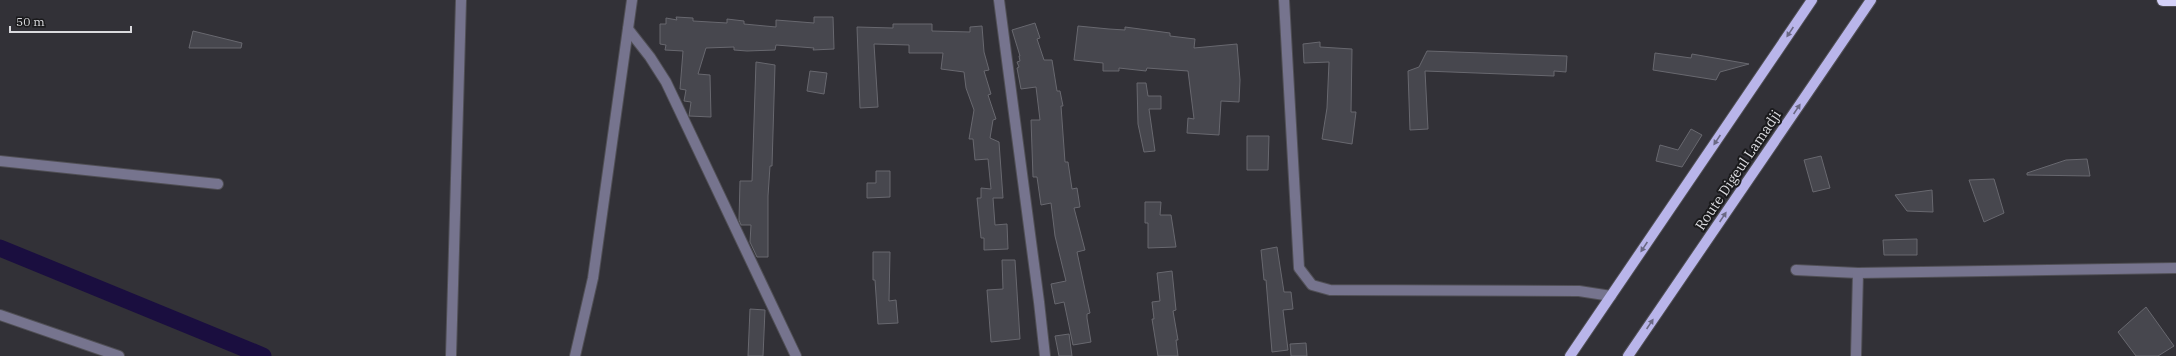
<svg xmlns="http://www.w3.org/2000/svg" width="2176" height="356" font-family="'IBM Plex Serif',serif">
  <rect width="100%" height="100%" fill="#323137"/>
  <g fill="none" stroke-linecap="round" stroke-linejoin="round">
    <path stroke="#1a0e3f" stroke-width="17" d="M0,248l263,108"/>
  </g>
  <g fill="#47474e" stroke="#68686f">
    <path d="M676,17l17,1v3l34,2v-4l17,2v3l32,3v-7l38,3v-6h19l1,32 -21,1 1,-2 -38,-3 -1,5 -28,1 -13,-1v-3l-28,1 -8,26 12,1 1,42 -22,-1 2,-14 -7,-1 2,-11 -6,-1 3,-38 -18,-1 1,-5 -6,-1v-20h6v-6l11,2z"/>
    <path d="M1035,23l5,15 -3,1 7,21h8l5,31h3l3,15h-2l4,56h3l4,27 5,-1 3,19 -6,1 11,42 -8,2 13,61 -3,1v4l4,24 -18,3 -9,-43 -9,2 -4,-20 15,-3 -11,-45 -4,-33 -10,2 -4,-28h-4l-2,-57h9l-4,-33 -15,2 -4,-21 2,-1 -2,-5 3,-1 -1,-5h1l-8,-26z"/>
    <path d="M893,24h39v7l38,1v-5l12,-1 2,26 5,18 -5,1 7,23 -3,1 8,24 -3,1 -3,18 9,4 4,56h-10l2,27 12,-1 1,25 -24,1v-12h-3l-4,-40h4v-10l10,1 -3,-30 -13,1 -2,-21h-4l5,-29 -8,-22 -2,-16 -23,-3 2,-16h-34v-8l-35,-1 4,63 -18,1 -3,-81 36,1z"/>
    <path d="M1078,26l31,3 16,1v-3l45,6v3l25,3 -1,9 43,-4 3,36 -1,22 -18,-1 -2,34 -32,-2 1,-15 6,1 -6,-48 -41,-3 -1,3 -27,-3v3h-16v-8l-29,-3z"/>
    <path d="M193,31l49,12 -1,5h-52z"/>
    <path d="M1320,42v5l32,2 -1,63h5l-4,32 -30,-5 5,-31 2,-46 -25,1 -1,-19z"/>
    <path d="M1427,51l140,5 -1,16 -12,-1v5l-129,-5 3,58 -18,1 -2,-59 11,-4z"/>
    <path d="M1655,53l36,5 1,-4 57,10 -29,8 -4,8 -63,-10z"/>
    <path d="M756,62l19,3 -3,101h-2l-2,30v61h-11l-7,-15 1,-17h-10l-2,-5 1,-39h12z"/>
    <path d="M810,71l17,2 -3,21 -17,-3z"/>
    <path d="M1137,83h9l2,13h13v13h-12l6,42 -11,1 -6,-28z"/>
    <path d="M1691,129l11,6 -20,32 -26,-6 4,-16 18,5z"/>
    <path d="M1247,136h22l-1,34h-21z"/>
    <path d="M1821,156l9,32 -17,4 -9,-32z"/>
    <path d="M2087,159l3,17 -63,-1v-2l39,-13z"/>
    <path d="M876,171h14v26l-23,1v-15h9z"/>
    <path d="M1994,179l10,34 -20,9 -15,-42z"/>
    <path d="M1932,190l1,22 -26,-1 -12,-16z"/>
    <path d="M1145,202h16l-1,13h11l5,32 -28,1v-25h-3z"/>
    <path d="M1917,239v16h-33l-1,-15z"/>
    <path d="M1277,247l7,45h7l2,17 -10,1 5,40 -16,2 -6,-72h-2l-3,-30z"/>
    <path d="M873,252h17l-1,49 7,-1 2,23 -20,1 -3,-44h-2z"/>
    <path d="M1002,260h13l5,79 -29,3 -4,-52 16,-1z"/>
    <path d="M1172,271l4,39 -3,1 5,29h-2l2,16h-20l-6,-37h2l-2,-17 8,-1 -3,-28z"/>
    <path d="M2146,307l28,39 -16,10h-22l-18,-24z"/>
    <path d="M750,309l15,1 -2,46h-15z"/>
    <path d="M1069,334l3,22h-13l-4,-20z"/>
    <path d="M1306,343l1,13h-16l-1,-12z"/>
  </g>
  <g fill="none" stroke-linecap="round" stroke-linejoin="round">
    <g stroke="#504f55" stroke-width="12">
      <g id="minor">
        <path d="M999,0l40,302 6,54"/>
        <path d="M1284,0l15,268 13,17 18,5 249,1 32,5"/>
        <path d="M628,29l22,28 16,25 130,274"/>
        <path d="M0,161l218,23"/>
        <path d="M1796,270l62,3 318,-5"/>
        <path d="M0,315l119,41"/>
        <path d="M451,356l10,-356"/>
        <path d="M575,356l18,-78 39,-278"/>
        <path d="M1856,356l2,-83"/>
      </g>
    </g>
    <g stroke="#504f55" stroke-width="12">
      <g id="major">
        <path d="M1570,356l242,-356"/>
        <path d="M1628,356l243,-356"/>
      </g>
    </g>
    <g stroke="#504f55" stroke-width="14">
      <path id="highway" d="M2163,0h13"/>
    </g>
    <use href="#minor" stroke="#76748e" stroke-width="10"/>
    <use href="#major" stroke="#b9b5ea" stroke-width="10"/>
    <use href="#highway" stroke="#d5d2f9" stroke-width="12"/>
  </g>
  <defs><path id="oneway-solid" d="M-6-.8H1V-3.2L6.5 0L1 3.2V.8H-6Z"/></defs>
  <g fill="#6a6883">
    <use href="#oneway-solid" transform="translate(1790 32) rotate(124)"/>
    <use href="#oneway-solid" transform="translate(1797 109) rotate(-56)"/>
    <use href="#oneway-solid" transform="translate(1717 140) rotate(124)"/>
    <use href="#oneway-solid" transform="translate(1723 217) rotate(-56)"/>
    <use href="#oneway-solid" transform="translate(1644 247) rotate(124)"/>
    <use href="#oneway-solid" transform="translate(1650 324) rotate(-56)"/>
  </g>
  <g text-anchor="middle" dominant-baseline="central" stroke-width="4" stroke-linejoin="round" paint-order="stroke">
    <g font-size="14" fill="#dadade" stroke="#1a1a1c">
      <text transform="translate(1738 170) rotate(-56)">Route Digeul Lamadji</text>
    </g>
  </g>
  <path d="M10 26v6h121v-6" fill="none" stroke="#dadade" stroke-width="2"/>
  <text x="16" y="26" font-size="12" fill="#dadade" stroke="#1a1a1c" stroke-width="3" paint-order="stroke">50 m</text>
</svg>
